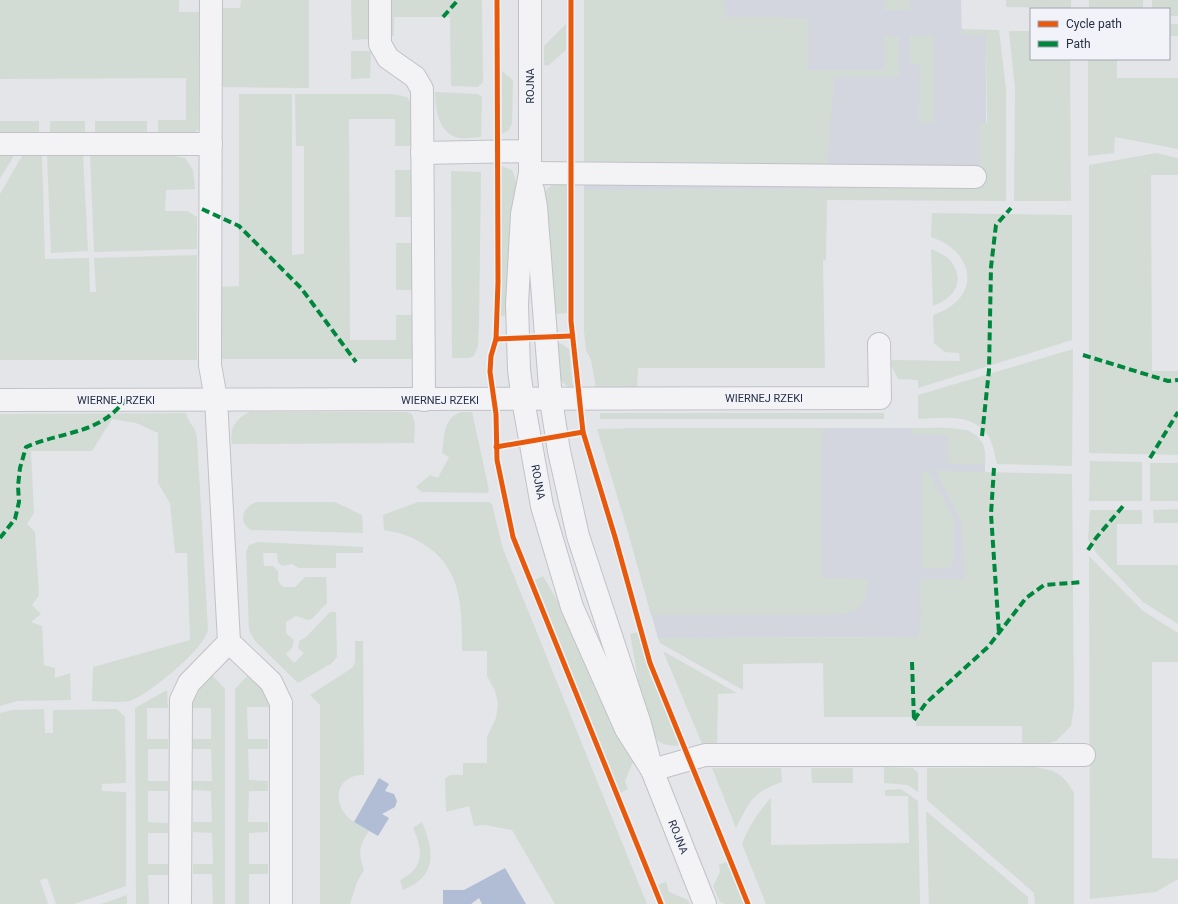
<svg xmlns="http://www.w3.org/2000/svg" width="1178" height="904" font-family="Roboto,sans-serif">
  <rect width="100%" height="100%" fill="#e3e5e9"/>
  <g fill="#d3d6de">
    <path d="M584,0h377l1,35h24v154l-402,1z"/>
    <path d="M629,428h279l59,2 10,6 6,8 2,10v183l-327,1 -28,-99 -8,-110z"/>
  </g>
  <g fill="#d2dcd4">
    <path d="M0,0h179v12h20l-1,118 -6,4 -34,1v-15h28v-42l-186,1z"/>
    <path d="M241,0h68v88l-88,-1 -2,-79h21z"/>
    <path d="M351,0h19v39l-18,1z"/>
    <path d="M385,0h97l1,82 -5,5 -27,-1 -1,-69h-56v19h-9z"/>
    <path d="M584,0h140l1,17h57l26,2v51h76v-34h15v41h-65l-7,90 -243,2z"/>
    <rect x="884" y="0" width="26" height="10"/>
    <path d="M1006,0h65v8l-65,-1z"/>
    <rect x="1089" y="0" width="54" height="9"/>
    <path d="M1152,0h26v16h-9v-7h-17z"/>
    <path d="M566,24v26l-18,16 -4,-1v-19z"/>
    <rect x="1169" y="24" width="9" height="12"/>
    <path d="M962,29l37,1 7,59v112l-179,-1 -1,60 -3,1 2,107h-187l-1,21h-41l-5,-29 -5,-10 -2,-19v-141l242,-1 1,-5 153,-1 -1,-60h8l-1,-88h-24z"/>
    <path d="M1009,31h22v28h39l1,142h-57l1,-112z"/>
    <path d="M910,36h24v87h-15l1,-58 -9,-1z"/>
    <path d="M351,51h20l-1,27 -19,1z"/>
    <path d="M1088,59h29v19h61v71l-63,-12 -1,16 -26,3z"/>
    <path d="M502,71l11,9 -1,43 -3,7 -7,4z"/>
    <path d="M435,92l43,2 4,3 -1,40c-7,0 -15,2 -22,1 -20,-4 -24,-29 -24,-46z"/>
    <path d="M239,94h53v161l12,-1v-108h-8l-1,-52h97l15,3 7,11 2,38h-21v-27h-46l1,221h46v-25h19v44h-196l-1,-72 21,-1z"/>
    <rect x="0" y="121" width="39" height="14"/>
    <rect x="50" y="121" width="35" height="14"/>
    <rect x="95" y="121" width="52" height="14"/>
    <path d="M1156,153l22,5v17h-27l1,196h26v84l-89,-2v-288z"/>
    <path d="M0,154h15l-15,25z"/>
    <path d="M90,154h76l19,4 8,12 2,19 -29,1 -1,21h22l10,6v32l-103,3z"/>
    <path d="M42,155l3,104 44,-1 1,34h6l-2,-34 103,-3v105h-197v-166l22,-38z"/>
    <path d="M47,155h36l5,96 -37,2z"/>
    <path d="M501,166l11,4 3,8 1,6 -6,131 -11,1 2,-29z"/>
    <rect x="395" y="170" width="20" height="47"/>
    <path d="M451,171l30,1 -2,155 -1,19 -4,10 -5,2h-17z"/>
    <path d="M567,182l1,131 -16,1 -8,-122 8,-7z"/>
    <path d="M932,213l140,2v125l-154,48v-8l-20,-1 -7,-14 1,-5 68,1 -1,-8 -14,-1 -11,-9 -1,-28c49,-16 43,-63 -2,-78z"/>
    <rect x="396" y="243" width="19" height="47"/>
    <path d="M931,249c7,3 17,7 21,14 14,20 0,36 -19,43z"/>
    <path d="M554,341l8,3 7,5 4,39c-20,-4 -17,-31 -19,-47z"/>
    <path d="M1073,349l-1,117 -75,-2c-2,-8 -4,-20 -8,-27 -16,-25 -45,-19 -71,-18v-24z"/>
    <path d="M250,412h157l5,2 3,10 -1,19 -182,1c-3,-16 4,-26 18,-32z"/>
    <path d="M461,412h11l17,78 -2,3 -65,-1 -6,-5 14,-12 8,3 11,-21 -7,-4c3,-16 0,-34 19,-41z"/>
    <path d="M186,413c2,10 10,14 11,25l11,192c-3,18 -60,66 -79,71 -11,2 -26,0 -37,0l1,-34 97,-27 -3,-87h-12l-5,-50 -12,-20v-50l-22,-10 -24,-4 -20,32h-61l3,62 -7,11 8,8 4,63 -7,10 9,9 -10,8 11,4 2,39 11,3v10l15,-5 1,27 -54,1 -17,5v-292z"/>
    <rect x="600" y="413" width="284" height="6"/>
    <path d="M673,428h150l-2,27 1,123 47,1c-6,26 -3,31 -31,36h-187l-21,-76 -33,-110z"/>
    <path d="M912,428c21,1 65,-7 72,20 2,5 1,11 1,16h-37l-1,-29h-35z"/>
    <path d="M1090,461l52,1v39h-53z"/>
    <rect x="1150" y="463" width="28" height="38"/>
    <path d="M936,471l136,3 2,232 -3,20 -15,15 -14,4h-20v-19h-106v-9h-92l-1,-54 -80,1v26l-83,-47 -2,-5 260,-1 3,-18 -1,-40h45l-4,-57z"/>
    <path d="M921,472h8l25,47 -1,46 -4,3h-28z"/>
    <path d="M257,502h78l27,13 1,18 -112,-3c-14,-8 -8,-24 6,-28z"/>
    <path d="M418,502h71l3,2 11,45 144,355h-92l-43,-74 -27,-5 -11,1 -5,-20 -23,6 -1,-33 5,-4h13v-12h24v-26l9,-19 2,-14 -3,-13 -8,-15v-25h-25c0,-49 0,-91 -52,-114 -8,-4 -18,-5 -26,-7l-1,-15z"/>
    <path d="M1178,509v14h-24l-1,-13z"/>
    <path d="M1090,510h52v14h-25v41h61v59l-35,-22 -46,-48 -9,-15z"/>
    <path d="M258,542l105,5v6h-27v15h-37l-7,-4 -10,2 -4,-4 -1,-9h-14l1,13h9l5,5v10l5,6h12l10,-10h21l1,26 -15,16 -4,1 -12,-4 -10,6v11l8,7 -2,8 -6,6 8,9 10,-10 -6,-5 1,-7 7,-4 24,-25h6l1,45 -5,6 -34,20 -43,-42 -6,-11 -3,-78 3,-7z"/>
    <path d="M1089,556l54,55 35,22v29h-26v196l26,1v20l-22,13 -66,7z"/>
    <path d="M543,576l22,38 68,148 -8,19 3,8 -8,4 -85,-213z"/>
    <path d="M638,632l9,30 35,83c-10,2 -22,0 -28,-8 -10,-12 -20,-84 -24,-103z"/>
    <path d="M355,641h8l1,134c-24,-1 -33,22 -18,40 5,7 16,11 23,16 -10,14 -11,22 -5,39l-7,12 -7,22h-30v-199l-10,-10 42,-27 3,-6z"/>
    <path d="M663,651l74,42 -19,1 -1,52h-14z"/>
    <path d="M212,675l13,14v215h-12l-1,-30h-19v-10h20l-1,-31 -19,-1v-10h19l-1,-31 -19,-1v-9h20l-1,-32h-18v-10h18v-31h-19c2,-15 9,-22 20,-33z"/>
    <path d="M248,675l17,18 4,14h-22l1,32h20v10h-20l1,31 19,1v10h-19l-1,31h20v10l-19,1v31h19v10h-19v30h-14v-215z"/>
    <path d="M167,690l1,18h-21v31h21v10h-20v32h20v10h-20v31l20,1v10h-20v31h20v11h-20l1,29h-13l-1,-196z"/>
    <path d="M44,709l1,24h8v-23l64,-1 8,8 1,66 -24,1v7l24,1v94l-52,18h-18l-9,-26 -7,2 8,24h-48v-191l12,-3z"/>
    <path d="M884,767l29,1 5,5v19l-10,-7 -24,-2z"/>
    <path d="M1034,767c23,3 29,7 40,26v111h-39l-1,-11 -107,-93v-32z"/>
    <path d="M712,768h69l1,14c-30,10 -32,20 -46,46z"/>
    <path d="M811,768h42v15h-41z"/>
    <path d="M901,789l17,12 2,103h-154l-24,-60c7,-18 16,-32 29,-46v47l138,-2 -1,-47h-23v-6z"/>
    <path d="M926,811l102,86v7h-99z"/>
    <path d="M422,822c12,29 16,54 -19,68l-3,-10c25,-12 23,-30 13,-52z"/>
    <path d="M728,861l17,43h-20l-5,-2 -7,-16 7,-14 -1,-7z"/>
    <path d="M666,882l3,10 19,8 2,4h-24l-8,-19z"/>
    <path d="M127,895v9h-26z"/>
  </g>
  <g fill="#b0bdd5">
    <path d="M379,778l10,6 -4,7 9,3 3,7 -2,6 -13,7 7,4 -11,18 -24,-14z"/>
    <path d="M505,868l21,36h-44l-3,-6 -8,6h-28v-14h21z"/>
  </g>
  <g fill="none" stroke-linecap="round" stroke-linejoin="round">
    <g stroke="#c0c2c7" stroke-width="24">
      <g id="minor">
        <path d="M211,0l-1,365 6,34 13,243 42,40 10,21v201"/>
        <path d="M380,0v44l8,14 27,19 7,12 2,311"/>
        <path d="M530,0v173l-8,41 -5,90 2,66 4,30 19,106 30,101 54,122 26,41"/>
        <path d="M0,144h211"/>
        <path d="M422,153l108,-2"/>
        <path d="M530,173l445,4"/>
        <path d="M533,190l3,17 15,193 8,51 19,85 62,188 12,46 53,134"/>
        <path d="M0,400l880,-2 -1,-54"/>
        <path d="M652,770l53,-15h379"/>
        <path d="M180,904l1,-204 8,-17 40,-41"/>
      </g>
    </g>
    <use href="#minor" stroke="#f3f3f5" stroke-width="22"/>
    <g stroke="#00873e" stroke-width="4" stroke-dasharray="8 4" stroke-linecap="butt">
      <path d="M443,17l15,-17"/>
      <path d="M202,209l37,17 62,62 55,74"/>
      <path d="M1083,355l85,26 10,-1"/>
      <path d="M982,436l7,-66 2,-103 5,-42 15,-17"/>
      <path d="M1150,458l28,-46"/>
      <path d="M994,468l-3,46 8,119"/>
      <path d="M0,538l15,-19 4,-17 -1,-16 2,-18 6,-21c27,-12 58,-13 82,-30 7,-5 13,-12 18,-17"/>
      <path d="M1088,550l8,-12 28,-33"/>
      <path d="M912,662l2,58"/>
      <path d="M914,720l12,-17 62,-56 38,-49 18,-13 39,-3"/>
    </g>
    <g stroke="#f1f3f8" stroke-width="8">
      <g id="cycleway">
        <path d="M497,0l1,282 -2,57 -5,17 -1,16 6,42 1,46 16,77 148,367"/>
        <path d="M571,0v321l12,111 32,105 35,126 98,241"/>
        <path d="M496,339l75,-3"/>
        <path d="M496,447l87,-15"/>
      </g>
    </g>
    <use href="#cycleway" stroke="#e8590c" stroke-width="5"/>
  </g>
  <g text-anchor="middle" dominant-baseline="central" stroke-width="4" stroke-linejoin="round" paint-order="stroke">
    <g font-size="11" fill="#282f44" stroke="#f1f3f8">
      <text transform="translate(530 86) rotate(-90)">ROJNA</text>
      <text x="764" y="398">WIERNEJ RZEKI</text>
      <text x="116" y="400">WIERNEJ RZEKI</text>
      <text x="440" y="400">WIERNEJ RZEKI</text>
      <text transform="translate(538 482) rotate(79)">ROJNA</text>
      <text transform="translate(678 837) rotate(68)">ROJNA</text>
    </g>
  </g>
  <rect x="1030" y="8" width="140" height="52" fill="#f1f3f8" stroke="#a1a5b0"/>
  <rect x="1038" y="21" width="20" height="6" fill="#e8590c" stroke="#a1a5b0"/>
  <text x="1066" y="28" font-size="12" fill="#282f44">Cycle path</text>
  <rect x="1038" y="41" width="20" height="6" fill="#00873e" stroke="#a1a5b0"/>
  <text x="1066" y="48" font-size="12" fill="#282f44">Path</text>
</svg>
